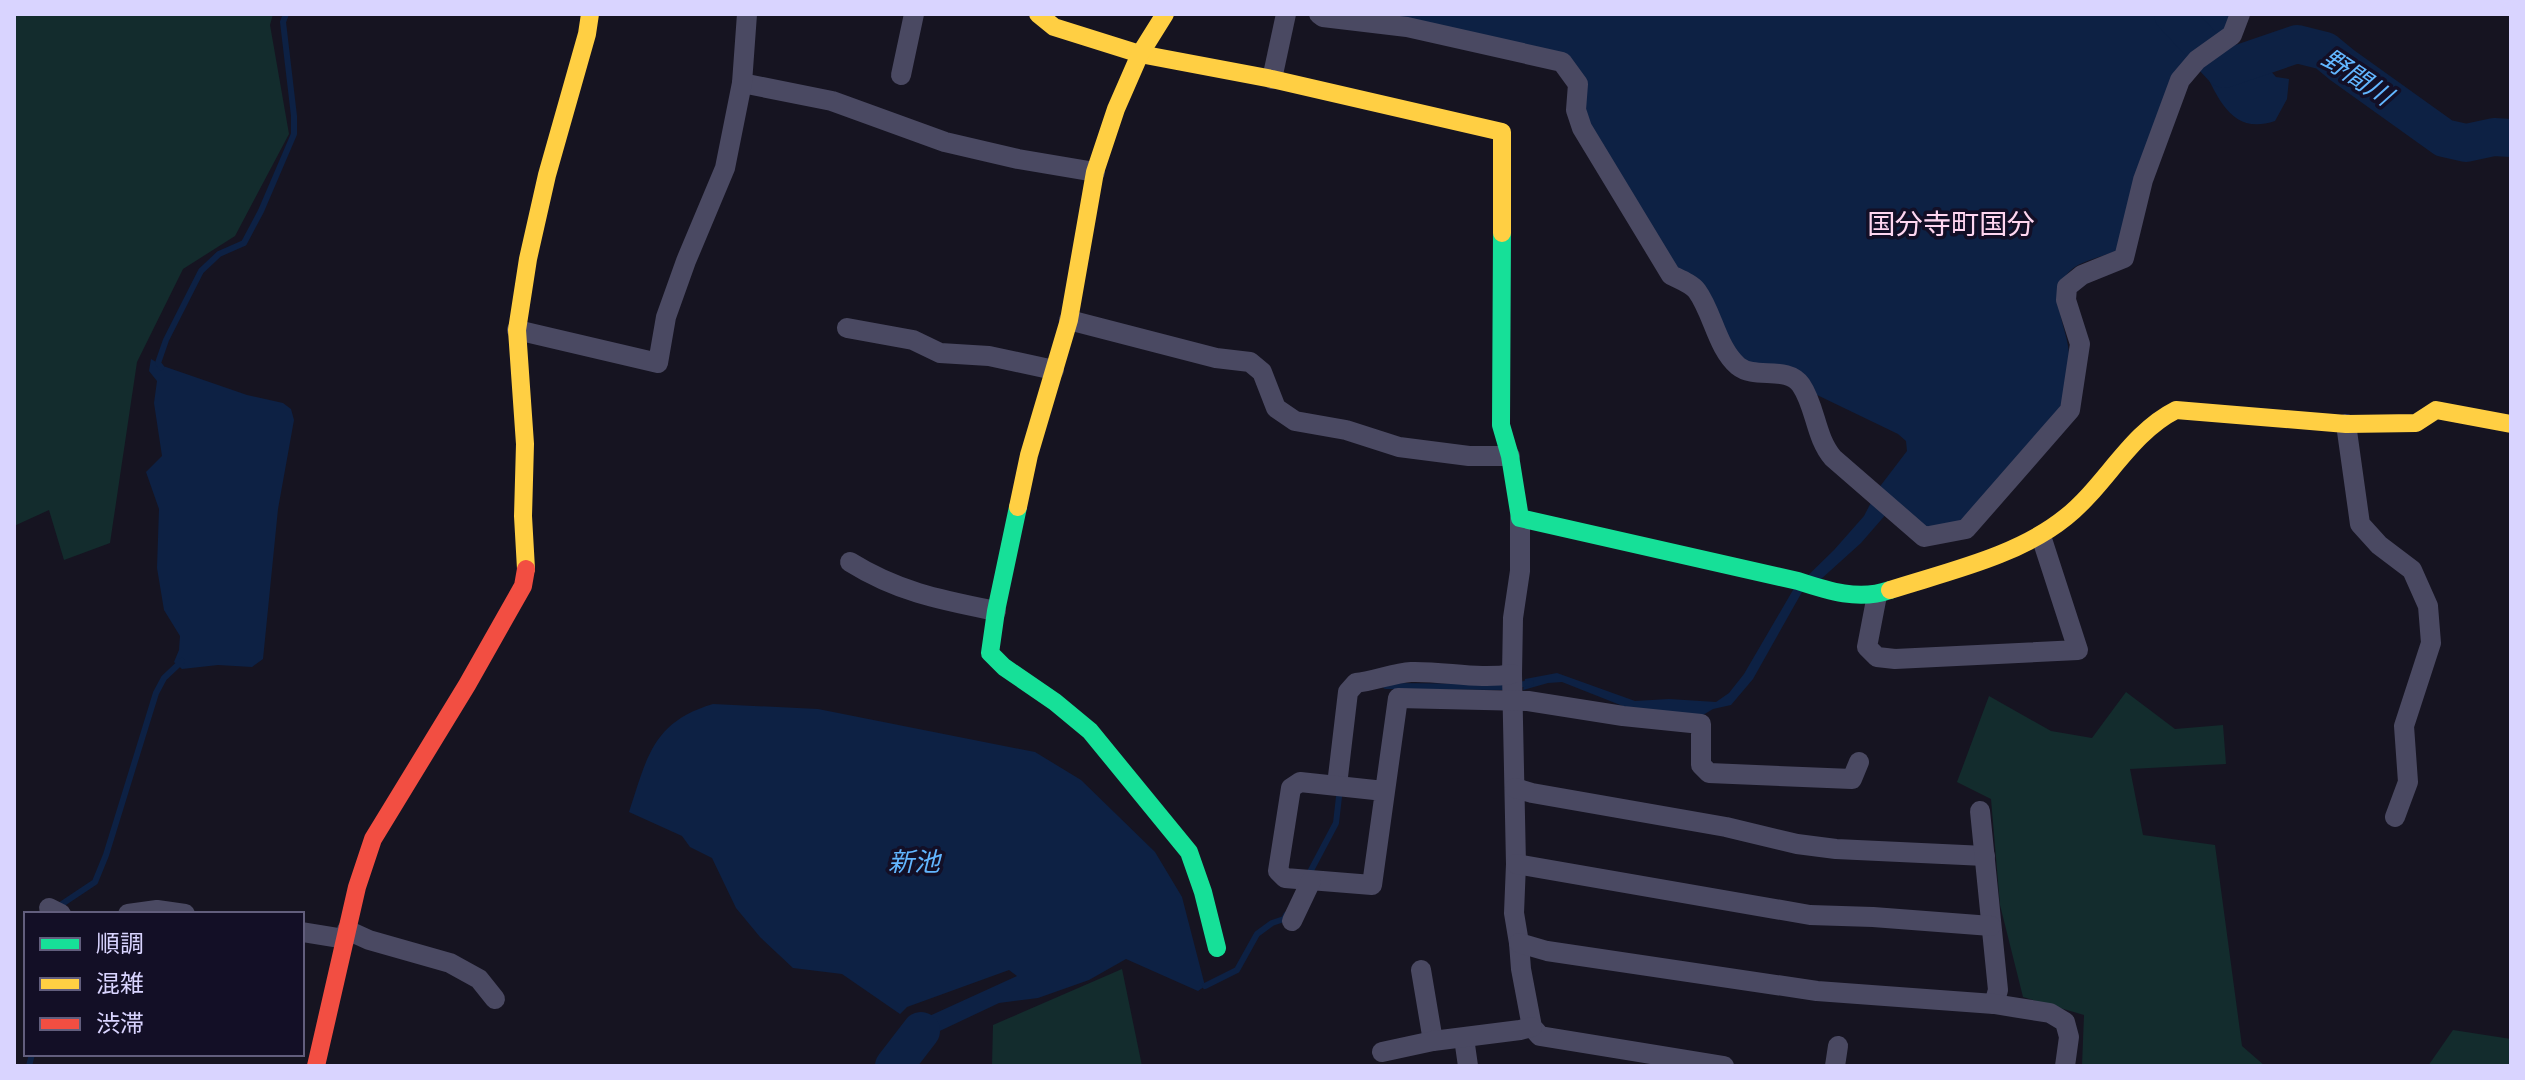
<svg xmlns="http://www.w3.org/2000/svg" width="2525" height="1080" font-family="'Work Sans','Noto Sans JP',sans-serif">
  <rect width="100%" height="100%" fill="#161421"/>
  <g fill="#132c2d">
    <path d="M14,14h259l-3,11 19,109 -54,102 -52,33 -46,93 -27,181 -46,17 -15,-50 -35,16z"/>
    <path d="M2126,692l49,37 48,-4 3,39 -96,5 13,66 72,10 27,201 23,20h-183l2,-51 -61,-18 -23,-92 -9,-106 -34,-17 32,-86 62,35 41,7z"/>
    <path d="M1122,969l20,97h-150l1,-41z"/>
    <path d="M2453,1030l58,9v27h-83z"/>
  </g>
  <g fill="#0d2144">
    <path d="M1347,14h888l-3,12 -39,29 -76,195c-13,7 -35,10 -46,20 -26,24 -4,55 -2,83 1,21 -3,42 -12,62l-90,106 -41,8 -32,-24 -33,38 -41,37 -18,12 -49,87 -22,26 -18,4 -10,6 -65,-3 -76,-30 -14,1 -25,7 2,-11 32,-6 78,28 34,-2 47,3 13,-9 15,-19 49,-84 41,-40 30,-34 14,-27 29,-38 -1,-10 -8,-7 -83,-40 -68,-29 -70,-92 -89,-149 -7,-52z"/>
    <path d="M2226,48l25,1 25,28 13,2 -2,20 -12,22c-44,15 -57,-24 -73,-55z"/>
    <path d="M151,359l12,7 84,29 36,8 8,6 3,11 -16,89 -15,150 -11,8 -34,-2 -36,4 -8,-7 5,-12 1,-14 -16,-26 -7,-42 2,-59 -13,-37 16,-16 -8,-53 3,-22 -8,-10z"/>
    <path d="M713,704l105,5 217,43 46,28 74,72 27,45 23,89 -7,5 -72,-32 -37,21 -51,18 -39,5 -72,34 -13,-14 103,-47 -8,-6 -102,37 -7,7 -58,-40 -49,-6 -33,-31 -24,-29 -24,-50 -22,-11 -8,-11 -53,-24c18,-54 23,-90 84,-108z"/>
  </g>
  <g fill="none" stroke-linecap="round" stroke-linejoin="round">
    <g stroke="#0d2144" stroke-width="6">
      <path d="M161,367l-3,-4 8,-23 35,-69 18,-17 25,-11 17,-32 33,-77v-18l-11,-94 3,-8"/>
      <path d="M1386,686l119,1 26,-4"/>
      <path d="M1309,874l27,-51 4,-35"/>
      <path d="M62,904l33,-22 11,-27 50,-162 8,-15 18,-17"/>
      <path d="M1205,986l32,-16 20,-36 15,-11 12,-4 2,-4"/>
      <path d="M29,1066l3,-12"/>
    </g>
    <g stroke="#0d2144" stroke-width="38">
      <path d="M2173,14l51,55 73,-25 28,7 17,14 102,73 22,5 28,-6 17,1"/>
      <path d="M894,1066l27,-35"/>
    </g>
    <g stroke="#4a4962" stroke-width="20">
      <path d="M1319,14l4,3 84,10 155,35 16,22 -2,26 6,18 89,147c8,4 21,9 26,16 16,22 20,57 41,75 17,14 49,-1 63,19 15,22 14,52 32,73l91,79 42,-8 104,-119 10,-66 -14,-44 1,-13 15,-12 42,-17 19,-78 37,-100 17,-20 35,-25 8,-21"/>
      <path d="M901,75l13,-61"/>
      <path d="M1272,79l14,-65"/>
      <path d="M742,83l90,18 113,41 73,17 77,13"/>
      <path d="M1069,320l147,38 34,4 12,10 14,36 19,13 51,9 53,17 70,9h41"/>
      <path d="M847,328l66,12 27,13 49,3 65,14"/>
      <path d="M517,330l141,33 8,-46 20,-56 39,-93 17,-85 5,-69"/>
      <path d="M2346,424l14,100 19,21 33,25 16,36 3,37 -27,83 4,56 -13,35"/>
      <path d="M1520,518v53l-7,47 -1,56 4,190 -2,49 5,30 2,26 11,58 8,9 184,30"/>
      <path d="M850,562c48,30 91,38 146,49"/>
      <path d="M1877,595l-10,52 10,10 18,2 183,-9 -37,-114"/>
      <path d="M1337,785l11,-93 8,-9c17,-2 39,-10 55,-11 34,-1 68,8 101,2"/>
      <path d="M1515,788l17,5 194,34 71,17 39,5 149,7"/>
      <path d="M1384,791l-84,-9 -9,6 -13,83 7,7 87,7 26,-187 130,3 95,15 78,8v41l8,8 143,6 7,-17"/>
      <path d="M1980,811l18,179 -4,14"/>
      <path d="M1516,864l294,51 63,2 118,9"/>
      <path d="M49,908l12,6"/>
      <path d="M128,914l29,-4 28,4"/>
      <path d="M1292,921l19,-40"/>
      <path d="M347,930l22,10 81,23 29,16 16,20"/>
      <path d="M302,932l43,7"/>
      <path d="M1519,943l28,8 270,40 177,13 56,9 15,9 4,15 -4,29"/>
      <path d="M1421,970l12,71"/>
      <path d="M1464,1038l4,28"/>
      <path d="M1382,1052l51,-11 87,-11 12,-3"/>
      <path d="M1835,1066l3,-20"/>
    </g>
    <g stroke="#16e098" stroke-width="18">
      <path d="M1502,233l-1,192 9,31 10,62 278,63c30,10 61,20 92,9"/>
      <path d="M1018,507l-22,104 -6,42 14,14 51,35 35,29 99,121 14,40 14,56"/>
    </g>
    <g stroke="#ffcf43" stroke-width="18">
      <path d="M1038,14l16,13 86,27 132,25 230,53v101"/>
      <path d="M1018,507l11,-52 40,-135 26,-148 21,-63 24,-55 25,-40"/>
      <path d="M526,569l-3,-53 2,-72 -8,-114 11,-71 19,-84 40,-141 3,-20"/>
      <path d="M1890,590c59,-19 128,-34 176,-73 40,-32 64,-84 110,-107l170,14 70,-1 20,-13 75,14"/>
    </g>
    <path stroke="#f24e42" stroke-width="18" d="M316,1066l41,-179 16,-48 94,-154 56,-99 3,-17"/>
  </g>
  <g text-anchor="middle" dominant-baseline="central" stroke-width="7" stroke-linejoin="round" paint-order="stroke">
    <g font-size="26" font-style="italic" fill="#62b6ff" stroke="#130f26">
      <text transform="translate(2357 77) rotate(34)">野間川</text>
      <text x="914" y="862">新池</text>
    </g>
    <g font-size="28" fill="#ffd6f0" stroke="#130f26">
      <text x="1951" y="224">国分寺町国分</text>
    </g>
  </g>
  <rect width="2525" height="1080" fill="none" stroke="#d9d4ff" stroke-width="32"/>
  <rect x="24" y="912" width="280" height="144" fill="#130f26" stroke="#625e7d" stroke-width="2"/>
  <rect x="40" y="938" width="40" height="12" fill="#16e098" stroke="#625e7d" stroke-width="2"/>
  <text x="96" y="952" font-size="24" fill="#d9d4ff">順調</text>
  <rect x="40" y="978" width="40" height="12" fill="#ffcf43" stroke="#625e7d" stroke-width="2"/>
  <text x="96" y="992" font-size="24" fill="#d9d4ff">混雑</text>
  <rect x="40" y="1018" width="40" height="12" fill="#f24e42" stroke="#625e7d" stroke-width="2"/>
  <text x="96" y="1032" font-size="24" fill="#d9d4ff">渋滞</text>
</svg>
